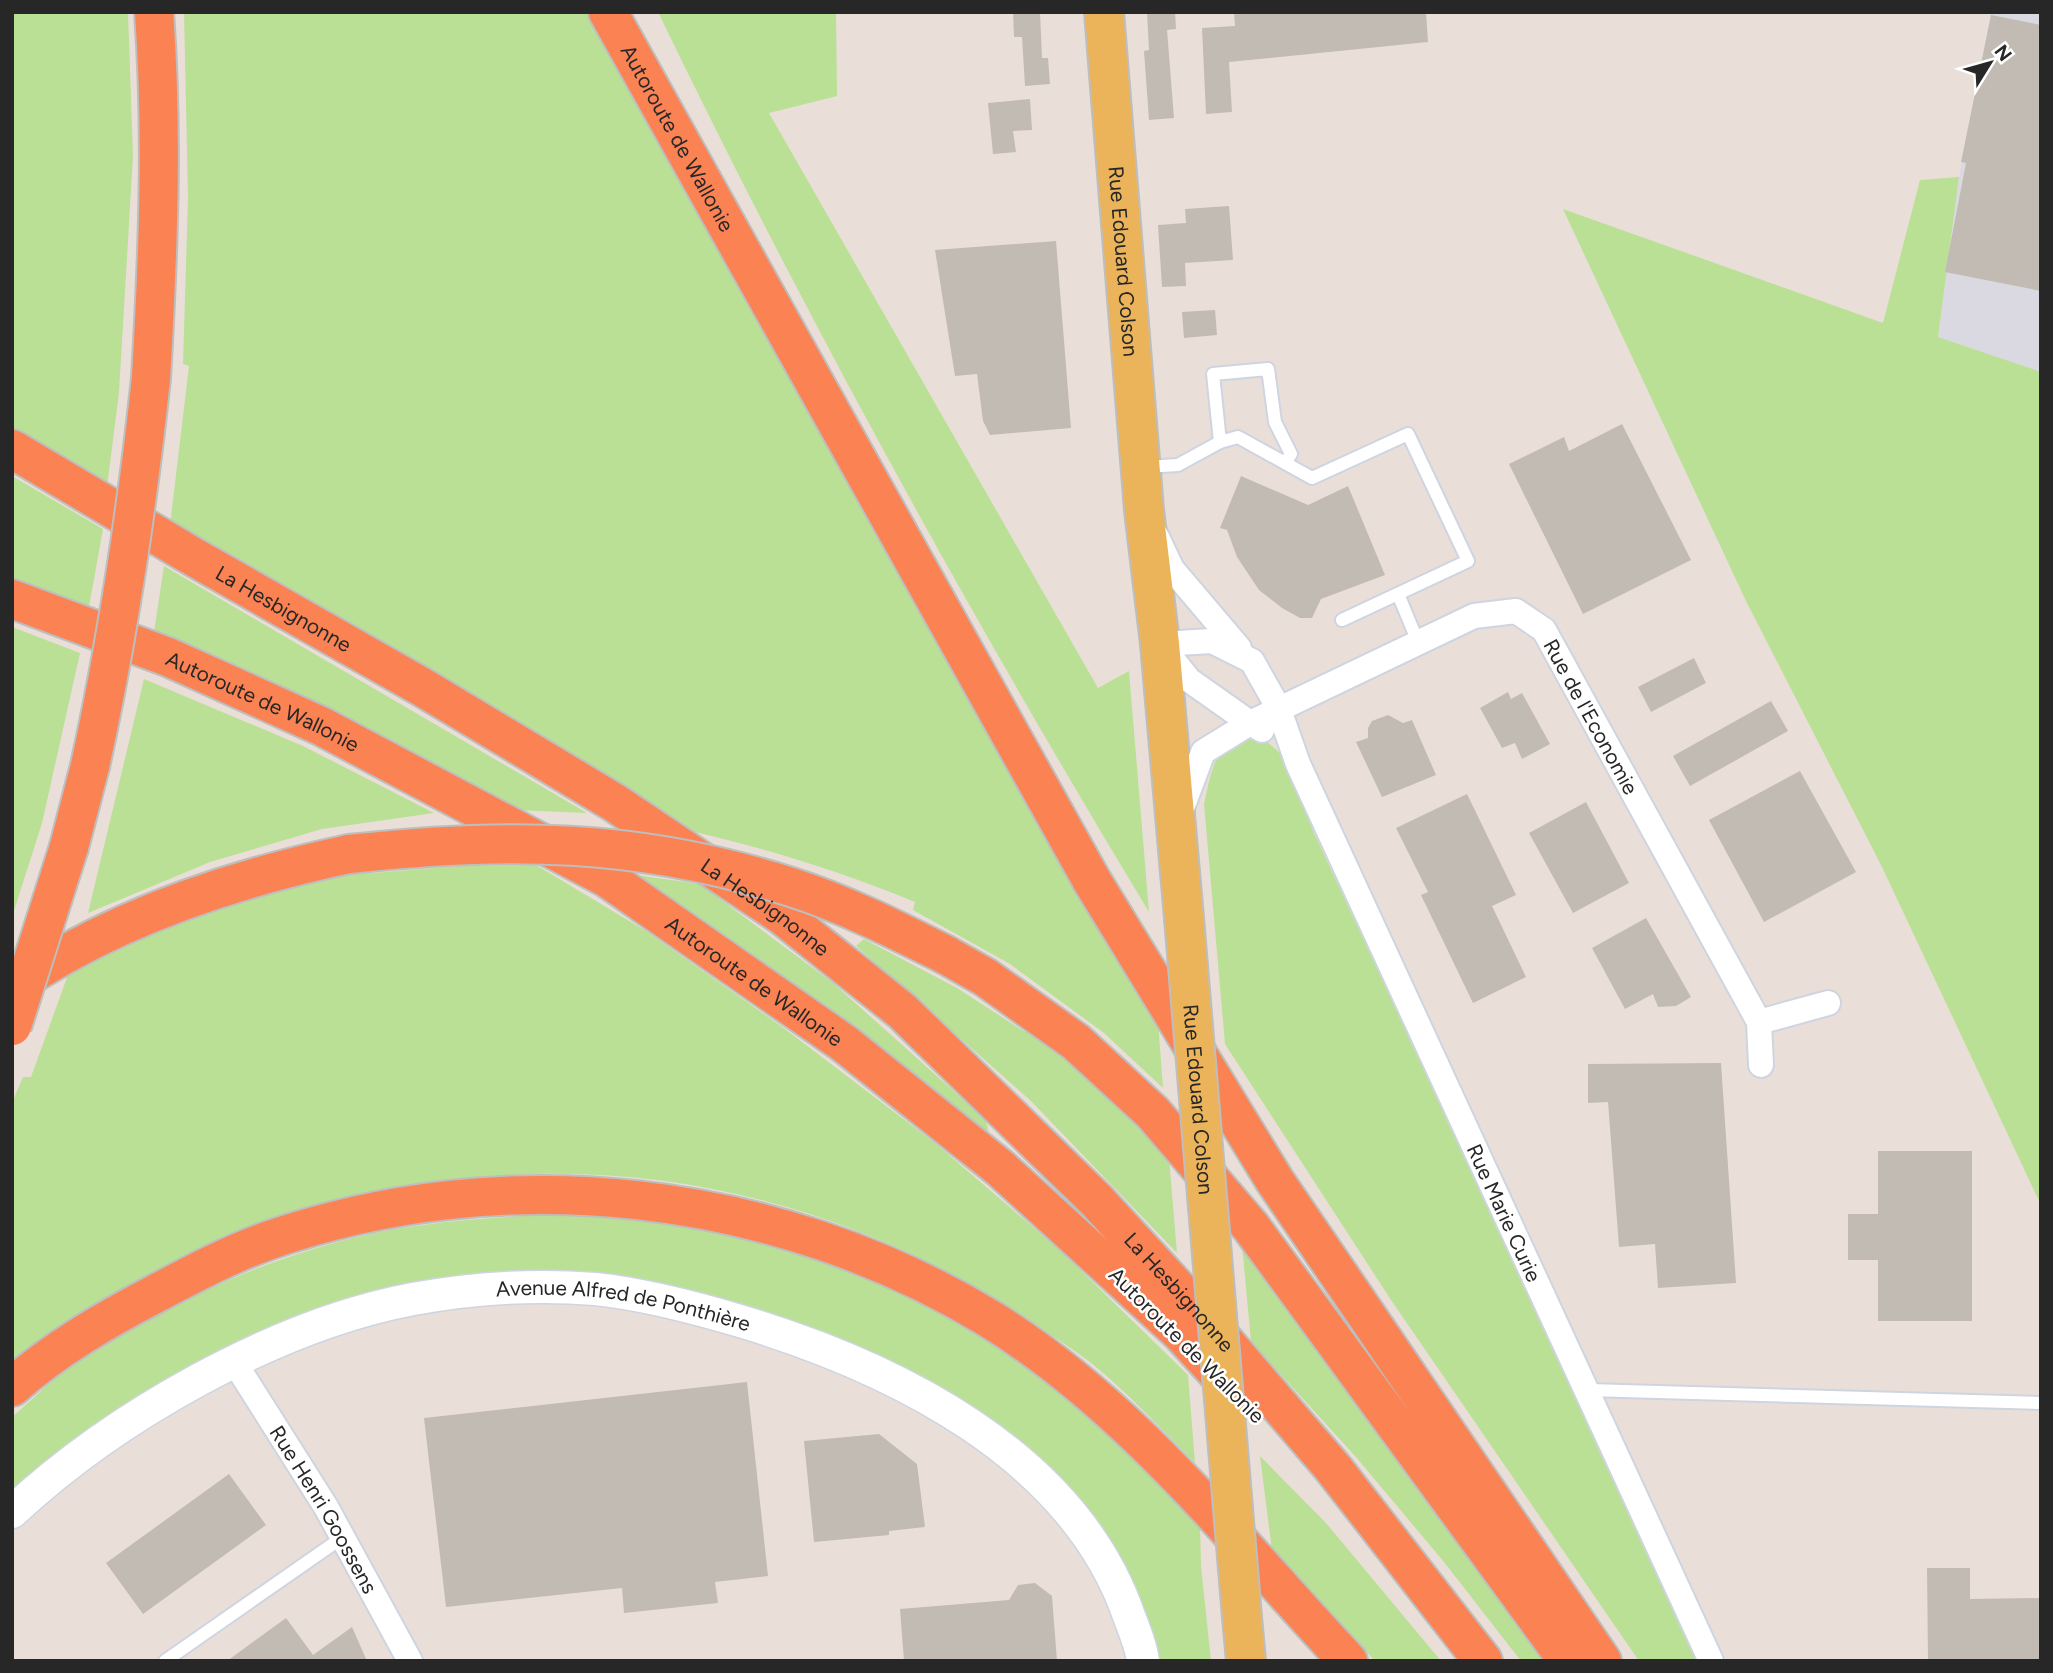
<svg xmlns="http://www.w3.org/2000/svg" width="2053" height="1673" font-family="Figtree,sans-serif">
  <rect width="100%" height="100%" fill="#e9dfd8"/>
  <path fill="#dad9e2" d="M1991,12l50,1v359l-103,-35 21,-160z"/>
  <g fill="#bae095">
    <path d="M12,12h116l5,144 -14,236 -12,95 -95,-55z"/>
    <path d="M184,12h402l323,583 249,426 5,67 -59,-55 -94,-69 -97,-54 2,-8c-75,-31 -150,-54 -229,-72l-516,-305 19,-159 -6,-2 5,-166z"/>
    <path d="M658,12h178l1,84 -68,17 329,575 31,-17 20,241c-177,-293 -342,-592 -491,-900z"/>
    <path d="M1959,177l-21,160 103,35v833l-160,-340 -135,-264 -183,-392 320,114 37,-143z"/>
    <path d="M12,476l91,53 -15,83 -76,-28z"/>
    <path d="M164,566l423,247 -72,-3 -361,-178z"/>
    <path d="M12,627l68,26 -38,170 -30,94z"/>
    <path d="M144,679l159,67 131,67 -112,16 -112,33 -122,51z"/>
    <path d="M1259,735l27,23 28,75 387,828h-62l-248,-361 -166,-256 -21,-240c9,-40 10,-62 55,-69z"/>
    <path d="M536,865l110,66 135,95 154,117 126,108 127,124 7,88c-34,-34 -67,-70 -105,-101 -17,-13 -36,-25 -54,-37 -195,-133 -434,-184 -665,-130 -48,11 -107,23 -151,44 -75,35 -140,80 -208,127v-263l11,-26h8l38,-105 104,-48 95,-35 99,-23 6,7 85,-7z"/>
    <path d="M636,875l64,9 133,99 153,137 3,14c-114,-93 -231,-178 -353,-259z"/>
    <path d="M864,939l93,49 68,44 6,-5 137,119 9,107 -146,-152 -175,-155z"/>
    <path d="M550,1214c65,3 131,7 195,22 102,23 204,72 287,134 61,46 114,101 168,154l1,42 10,95h-58l-16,-56 -149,-178 -368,-149 -263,26 -345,196v-83c19,-16 37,-35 57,-49 93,-63 195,-111 306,-135 57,-12 116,-15 175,-19z"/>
    <path d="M1242,1244l309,417h-30l-77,-99 -88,-105 -105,-115z"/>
    <path d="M1260,1456l66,67 115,138h-66l-103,-110z"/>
  </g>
  <g fill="#c2bbb4">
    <path d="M1013,12h27l2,46h6l2,26 -25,2 -3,-49h-8z"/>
    <path d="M1147,12h28l1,17 -9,1 7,88 -25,2 -5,-69 5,-1z"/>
    <path d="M1234,12h192l2,30 -199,20 3,50 -26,2 -4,-86 33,-2z"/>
    <path d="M1991,15l50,10v266l-96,-19 21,-109 -5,-1z"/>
    <path d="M1030,99l2,31 -19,1 3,21 -23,2 -5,-51z"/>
    <path d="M1229,206l4,54 -48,3 1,23 -24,1 -4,-62 28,-2 -1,-14z"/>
    <path d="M1056,241l15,187 -81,7 -7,-14 -6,-47 -22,2 -20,-126z"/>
    <path d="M1215,310l2,25 -33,3 -2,-26z"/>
    <path d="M1622,424l69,136 -108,54 -74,-150 55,-27 5,14z"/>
    <path d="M1241,476l67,29 40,-19 37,89 -64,24 -9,19h-12l-18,-10 -23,-18 -22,-33 -10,-27 -7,-2z"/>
    <path d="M1694,658l12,25 -55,29 -13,-25z"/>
    <path d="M1508,692l3,7 11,-6 28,51 -28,15 -7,-16 -13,5 -22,-40z"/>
    <path d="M1771,701l17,30 -98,55 -17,-30z"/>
    <path d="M1388,715l15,8 9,-3 24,55 -54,22 -26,-55 12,-4v-10l4,-7z"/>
    <path d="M1800,771l56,101 -92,50 -55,-102z"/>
    <path d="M1467,794l49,101 -24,11 34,71 -53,26 -52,-108 7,-3 -32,-64z"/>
    <path d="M1586,802l43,81 -56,30 -44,-80z"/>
    <path d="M1646,918l45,79 -15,9 -18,1 -5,-13 -28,15 -33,-61z"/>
    <path d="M1721,1063l15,220 -78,5 -3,-44 -36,3 -11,-145 -20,1v-39z"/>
    <path d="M1878,1151h94v170h-94v-61h-30v-46h30z"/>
    <path d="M747,1382l21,194 -53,6 3,21 -94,10 -2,-25 -176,19 -22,-189z"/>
    <path d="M879,1434l38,30 8,63 -36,4v4l-75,7 -10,-101z"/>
    <path d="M229,1474l37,51 -123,89 -37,-51z"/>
    <path d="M1927,1568h43v31l71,-1v63h-113z"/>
    <path d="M1035,1583l17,13 5,65h-153l-4,-52 109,-9 9,-15z"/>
    <path d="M286,1618l27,37 39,-28 15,34h-140z"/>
  </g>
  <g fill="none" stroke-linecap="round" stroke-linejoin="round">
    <g stroke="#ced4e0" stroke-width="16">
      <g id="service">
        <path d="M1220,442l-7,-68 55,-5 7,53 16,32 -6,9"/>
        <path d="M1145,467l33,-2 42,-23 18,-5 74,41 96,-44 60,127 -126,59"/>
        <path d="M1398,594l20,48"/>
        <path d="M1588,1390l453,13"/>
        <path d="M165,1661l178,-124"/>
      </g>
    </g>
    <g stroke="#ced4e0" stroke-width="28">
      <g id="minor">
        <path d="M1156,535l16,34 67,79"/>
        <path id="s1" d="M1160,644l52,-3 40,20 26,46 20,57 413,897"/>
        <path id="s2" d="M1162,646l27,34 61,43 224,-107 42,-5 28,19 215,392 2,43"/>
        <path d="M1179,816l24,-64 47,-29 12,7"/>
        <path d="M1759,1022l69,-19"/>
        <path id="s3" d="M233,1360l93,147 84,154"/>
      </g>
    </g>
    <g stroke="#ced4e0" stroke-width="35">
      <g id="tertiary">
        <path id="s4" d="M12,1512c102,-95 263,-187 401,-213 61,-11 120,-15 182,-10 49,5 98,18 145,32 153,46 333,133 389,295 5,14 12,29 14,45"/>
      </g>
    </g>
    <g stroke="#bebebe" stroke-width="42">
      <g id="primary">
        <path id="s5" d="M1104,12l40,498 16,134 24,274"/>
        <path d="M1242,1617l4,44"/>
      </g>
    </g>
    <g stroke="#bebebe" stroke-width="42">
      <g id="motorway">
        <path id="s6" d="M608,12l484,869 183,300 327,480"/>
        <path d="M151,378c7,-122 12,-243 3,-366"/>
        <path id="s7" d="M12,449l180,107 230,131 193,116 168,113 119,95 194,189 104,113 133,155 150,193"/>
        <path id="s8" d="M12,599l156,58 153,69 286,152 238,166 155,124 181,165 53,58"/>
        <path d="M69,847l21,-81"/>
        <path d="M946,955l39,22 91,65 77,71 98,114 317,434"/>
        <path d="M12,987c100,-69 220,-108 337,-133"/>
        <path d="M12,1387c43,-38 93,-67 143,-93 36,-19 73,-39 112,-53 237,-83 509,-52 723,78 141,87 246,223 358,342"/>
      </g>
    </g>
    <use href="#service" stroke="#fff" stroke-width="12"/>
    <use href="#minor" stroke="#fff" stroke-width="24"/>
    <use href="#tertiary" stroke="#fff" stroke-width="32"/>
    <use href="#primary" stroke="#ecb45a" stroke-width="38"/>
    <use href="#motorway" stroke="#fa8253" stroke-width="38"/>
    <g stroke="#bebebe" stroke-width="42" stroke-linecap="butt">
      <g id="primary-bridge">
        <path id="s9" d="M1184,918l58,699"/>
      </g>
    </g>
    <g stroke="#bebebe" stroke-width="42" stroke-linecap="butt">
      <g id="motorway-bridge">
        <path d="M90,766c28,-129 47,-257 61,-388"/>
        <path d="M349,854c156,-17 290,-16 442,33 54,17 105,43 155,68"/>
        <path d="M12,1026l57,-179"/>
      </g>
    </g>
    <use href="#primary-bridge" stroke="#ecb45a" stroke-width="38"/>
    <use href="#motorway-bridge" stroke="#fa8253" stroke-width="38"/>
  </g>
  <g text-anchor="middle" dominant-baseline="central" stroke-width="5" stroke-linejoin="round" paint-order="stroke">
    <g font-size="21" fill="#272727" stroke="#fff">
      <text stroke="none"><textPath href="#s6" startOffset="144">Autoroute de Wallonie</textPath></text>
      <text stroke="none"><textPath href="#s5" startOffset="250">Rue Edouard Colson</textPath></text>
      <text stroke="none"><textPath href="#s7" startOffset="315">La Hesbignonne</textPath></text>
      <text stroke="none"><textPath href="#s8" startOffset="271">Autoroute de Wallonie</textPath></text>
      <text stroke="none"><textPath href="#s2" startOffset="541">Rue de l'Economie</textPath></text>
      <text stroke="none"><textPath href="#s7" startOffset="882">La Hesbignonne</textPath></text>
      <text stroke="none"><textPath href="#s8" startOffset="838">Autoroute de Wallonie</textPath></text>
      <text stroke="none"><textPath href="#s9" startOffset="182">Rue Edouard Colson</textPath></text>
      <text stroke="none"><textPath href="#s1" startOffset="704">Rue Marie Curie</textPath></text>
      <text stroke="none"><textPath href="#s7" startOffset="1449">La Hesbignonne</textPath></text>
      <text stroke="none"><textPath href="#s4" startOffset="672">Avenue Alfred de Ponthière</textPath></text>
      <text transform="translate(1187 1345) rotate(45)">Autoroute de Wallonie</text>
      <text stroke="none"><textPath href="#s3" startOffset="175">Rue Henri Goossens</textPath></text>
    </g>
  </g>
  <rect width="2053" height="1673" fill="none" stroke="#272727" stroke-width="28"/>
  <g transform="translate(1990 63) rotate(53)" stroke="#ffffff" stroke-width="5" paint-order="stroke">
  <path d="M0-5L12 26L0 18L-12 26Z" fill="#272727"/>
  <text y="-10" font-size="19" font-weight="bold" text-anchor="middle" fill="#272727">N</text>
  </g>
</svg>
